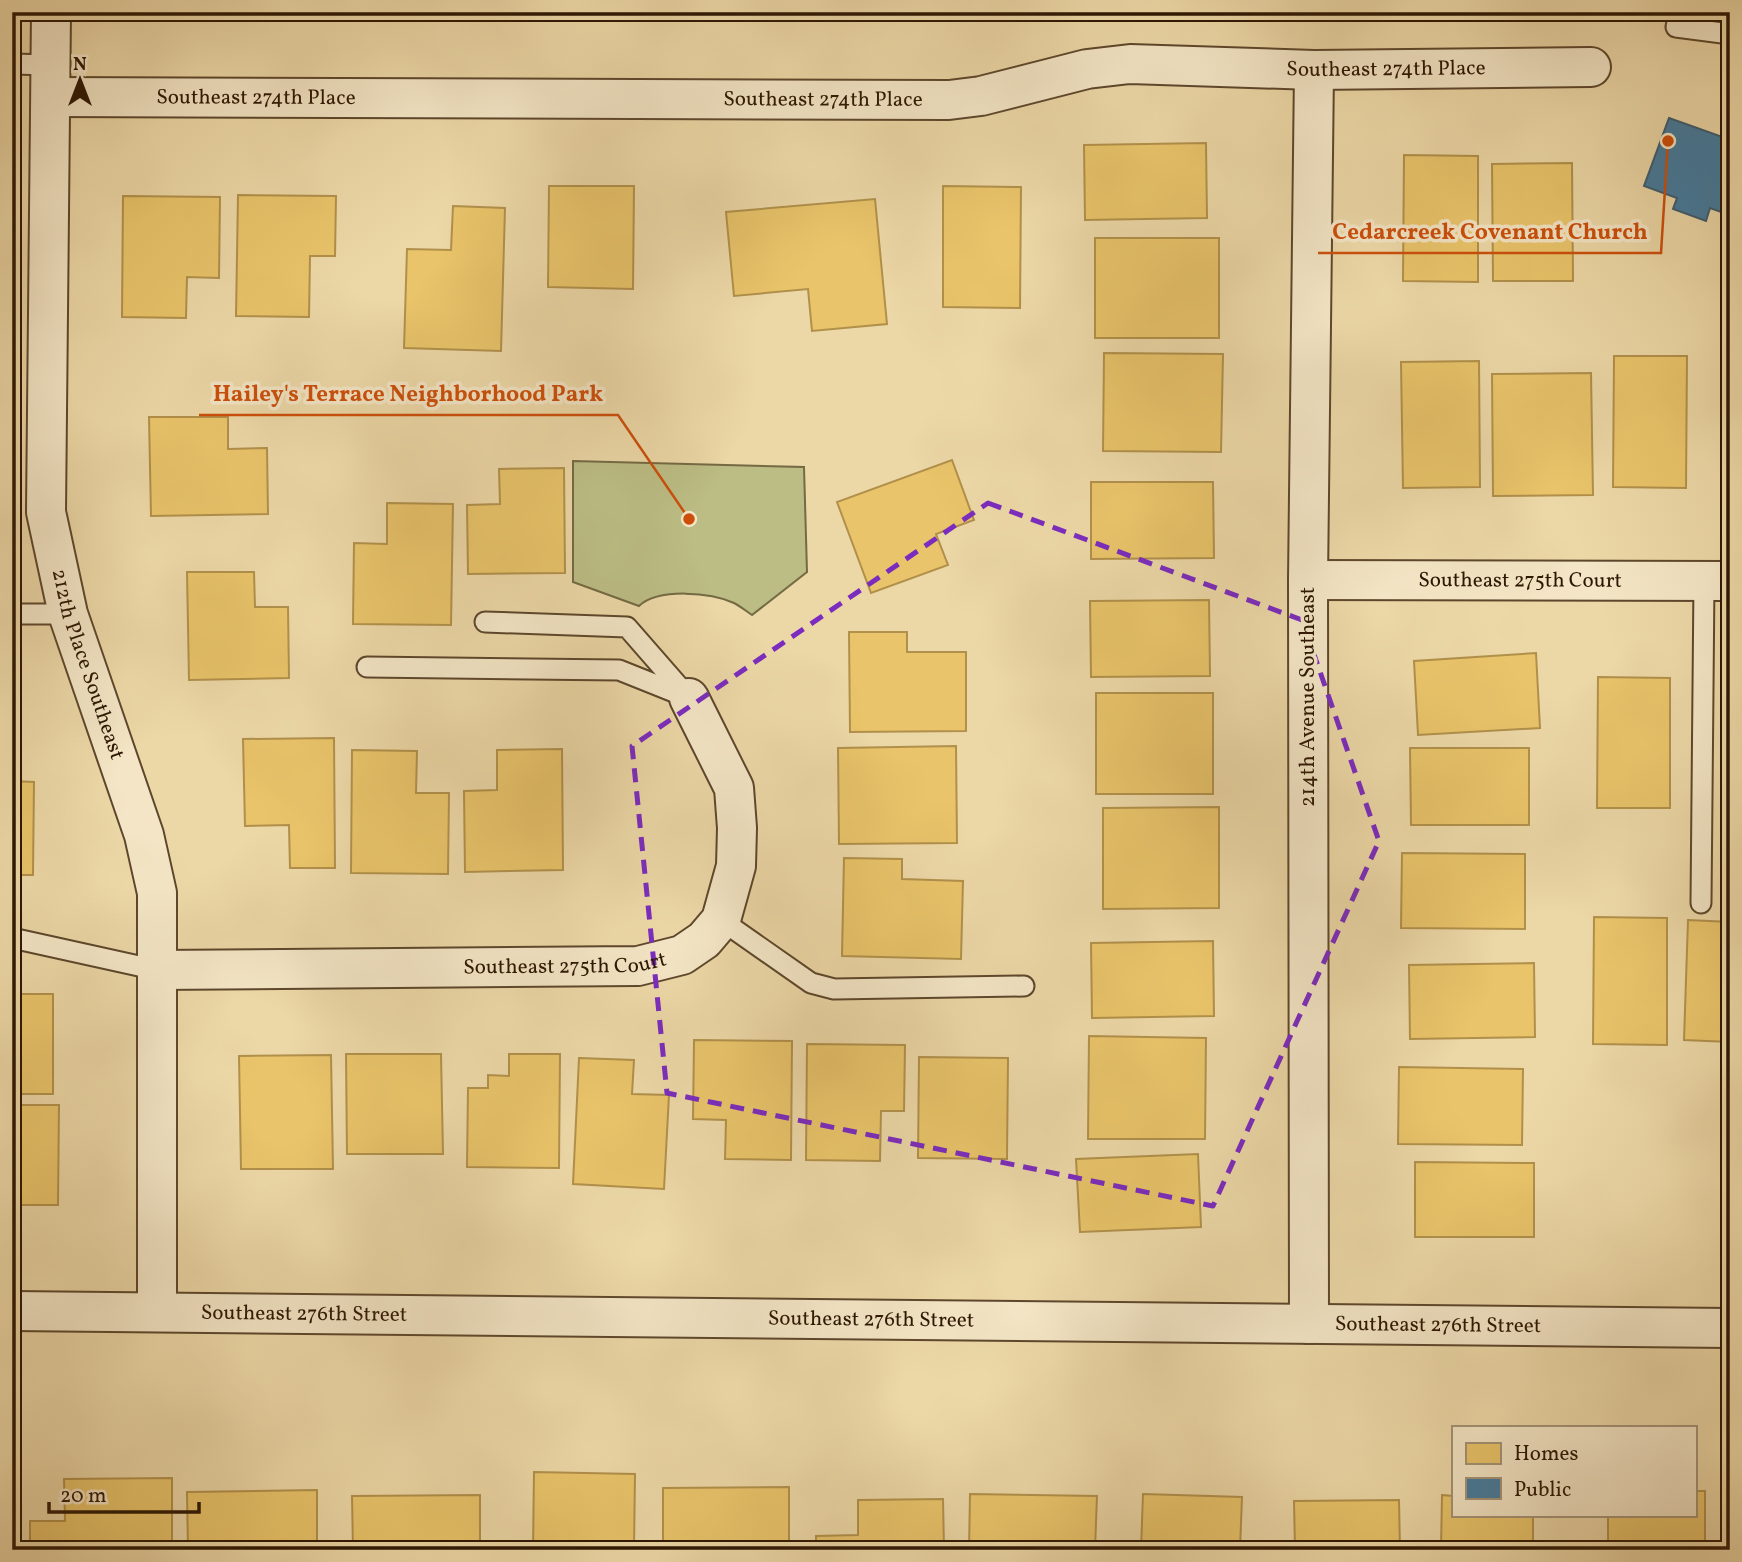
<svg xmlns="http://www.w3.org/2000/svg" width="1742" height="1562" font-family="Vollkorn,serif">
  <rect width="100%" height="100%" fill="#ecd7a6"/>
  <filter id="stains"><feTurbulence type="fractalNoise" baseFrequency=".00286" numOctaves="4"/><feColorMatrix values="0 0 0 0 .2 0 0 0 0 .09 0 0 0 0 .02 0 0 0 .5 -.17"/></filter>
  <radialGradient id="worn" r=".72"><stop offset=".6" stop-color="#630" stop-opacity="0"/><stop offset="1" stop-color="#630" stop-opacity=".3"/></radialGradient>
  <path fill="#bbbd84" stroke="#746a44" stroke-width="2" d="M573,461l231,6 3,105 -55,43c-6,-4 -12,-9 -18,-12 -23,-11 -76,-15 -95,3l-66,-24z"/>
  <g fill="#e9c46a" stroke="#b1904b" stroke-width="2">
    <rect x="240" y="12" width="98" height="3"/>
    <path d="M1206,143l1,75 -122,2 -1,-75z"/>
    <path d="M1404,155l74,1v126l-75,-1z"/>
    <path d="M1572,163l1,118h-80l-1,-117z"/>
    <path d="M549,186h85l-1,103 -85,-2z"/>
    <path d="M943,186l78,1 -1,121 -77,-1z"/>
    <path d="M238,195l98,1 -1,60h-25l-1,61 -73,-1z"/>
    <path d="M123,196l97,1 -1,81 -32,-1 -1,41 -64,-1z"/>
    <path d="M875,199l12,125 -75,7 -4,-42 -74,7 -8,-84z"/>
    <path d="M453,206l52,2 -4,143 -97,-3 3,-99 44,1z"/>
    <rect x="1095" y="238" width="124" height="100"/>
    <path d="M1104,353l119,1 -2,98 -118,-1z"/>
    <rect x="1723" y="355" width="7" height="132"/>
    <path d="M1614,356h73l-1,132 -73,-1z"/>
    <path d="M1479,361l1,126 -77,1 -2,-126z"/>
    <path d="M1591,373l2,122 -100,1 -1,-122z"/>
    <path d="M149,417h79v32l39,-1 1,66 -117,2z"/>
    <path d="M952,460l22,60 -38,14 12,31 -77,28 -34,-91z"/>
    <path d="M564,468l1,105 -97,1 -1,-69 33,-1 -1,-35z"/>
    <path d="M1091,482h122l1,76 -123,1z"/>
    <path d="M387,503l66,1 -2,121 -98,-1 1,-81 33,1z"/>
    <path d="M187,572h67l1,35h33l1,71 -100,2z"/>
    <path d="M1209,600l1,76 -119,1 -1,-76z"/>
    <path d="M849,632h58v20h59v79l-116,1z"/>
    <path d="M1536,653l4,75 -122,7 -4,-74z"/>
    <path d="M1598,677l72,1v130h-73z"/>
    <rect x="1096" y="693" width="117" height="101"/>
    <path d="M334,738l1,130h-45l-1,-43 -44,1 -2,-87z"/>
    <path d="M956,746l1,97 -118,1 -1,-96z"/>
    <path d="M1410,748h119v77h-118z"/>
    <path d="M562,749l1,121 -98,2 -1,-81 33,-1v-40z"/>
    <path d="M352,750l65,1 -1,42h33l-1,81 -97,-1z"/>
    <path d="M12,781l22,1 -1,93h-21z"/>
    <path d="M1219,807v101l-116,1v-101z"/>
    <path d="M1402,853l123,1v75l-124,-1z"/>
    <path d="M844,858l58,1v20l61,2 -2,78 -119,-3z"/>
    <path d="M1594,917l73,1v127l-74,-1z"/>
    <path d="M1688,920l42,2v120l-46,-2z"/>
    <path d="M1213,941l1,75 -122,2 -1,-75z"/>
    <path d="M1534,963l1,74 -125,2 -1,-74z"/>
    <rect x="12" y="994" width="41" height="100"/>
    <path d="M1089,1036l117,2 -1,101h-117z"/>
    <path d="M694,1040l98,1 -1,119 -66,-1 1,-39 -33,-1z"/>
    <path d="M807,1044l98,1 -1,66h-23l-1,50 -74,-1z"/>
    <path d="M346,1054h95l2,100h-96z"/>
    <path d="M509,1054h51l-1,114 -92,-1 1,-79h20v-13l21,1z"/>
    <path d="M331,1055l2,114h-92l-2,-113z"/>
    <path d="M919,1057l89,1 -1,101 -89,-1z"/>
    <path d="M579,1058l55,2 -2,34 37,1 -5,94 -91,-5z"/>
    <path d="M1399,1067l124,2 -1,76 -124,-1z"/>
    <path d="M12,1105h47l-1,100h-46z"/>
    <path d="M1198,1154l3,73 -121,5 -4,-73z"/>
    <path d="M1415,1162l119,1v74h-119z"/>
    <path d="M534,1472l101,2 -1,76h-101z"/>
    <path d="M172,1478v72h-142v-29h35l-1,-42z"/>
    <path d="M789,1487v63h-126v-62z"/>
    <path d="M317,1490v60h-129l-1,-58z"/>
    <path d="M1695,1491h10v59h-97v-35h87z"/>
    <path d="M970,1494l127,2 -2,54h-126z"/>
    <path d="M1143,1494l99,3 -2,53h-99z"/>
    <path d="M480,1495v55h-127l-1,-54z"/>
    <path d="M1442,1495l11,1v19h80v28l35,1v6h-127z"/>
    <path d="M943,1499l1,51h-128v-14l42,-1v-35z"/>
    <path d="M1399,1500l1,50h-105l-1,-49z"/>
  </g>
  <path fill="#457b9d" stroke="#3e5d6f" stroke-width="2" d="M1669,118l56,20 5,-14v91l-20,-7 -4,13 -33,-12 4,-11 -33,-12z"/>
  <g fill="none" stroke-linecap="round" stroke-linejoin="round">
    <g stroke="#5d472c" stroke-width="23">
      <g id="lane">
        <path d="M1679,12l-3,15 54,7"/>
        <path d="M12,64l39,1"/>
        <path d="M12,614h56"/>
        <path d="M367,667l252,3 70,28 -62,-71 -142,-5"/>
        <path d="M1701,903l3,-322"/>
        <path d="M721,920l90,63 23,6 190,-3"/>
        <path d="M12,938l145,32"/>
      </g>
    </g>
    <g stroke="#5d472c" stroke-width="42">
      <g id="street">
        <path id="s1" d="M51,12l-5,500 22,102 76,221 13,58v419"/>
        <path id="s2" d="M51,97l898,3 32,-4 106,-27 43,-5 184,6 277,-3"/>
        <path id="s3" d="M1308,580l422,1"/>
        <path id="s4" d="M157,970l481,-4 44,-11 22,-15 17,-20 15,-54 1,-38 -3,-40 -45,-90"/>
        <path id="s5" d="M12,1311l1718,17"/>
        <path d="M1309,1324l-1,-744 6,-510"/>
      </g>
    </g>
    <use href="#lane" stroke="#f3e5c5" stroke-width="19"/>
    <use href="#street" stroke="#f3e5c5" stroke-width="38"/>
  </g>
  <path fill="none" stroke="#7b2cbf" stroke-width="5" stroke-dasharray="14 9" stroke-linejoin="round" d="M988,503l314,117 77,221 -166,365 -546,-113 -35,-347z"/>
  <g text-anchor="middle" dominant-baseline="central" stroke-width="7" stroke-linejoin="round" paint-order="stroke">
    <g font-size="21" fill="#2d1703" stroke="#f3e5c5">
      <text stroke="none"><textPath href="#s2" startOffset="1339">Southeast 274th Place</textPath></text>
      <text stroke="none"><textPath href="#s2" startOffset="205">Southeast 274th Place</textPath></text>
      <text stroke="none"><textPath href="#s2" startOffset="772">Southeast 274th Place</textPath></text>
      <text stroke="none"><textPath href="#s3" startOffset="212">Southeast 275th Court</textPath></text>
      <text stroke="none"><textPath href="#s1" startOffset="658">212th Place Southeast</textPath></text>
      <text transform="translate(1308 697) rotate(-90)">214th Avenue Southeast</text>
      <text stroke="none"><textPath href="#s4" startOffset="408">Southeast 275th Court</textPath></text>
      <text stroke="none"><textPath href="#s5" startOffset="292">Southeast 276th Street</textPath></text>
      <text stroke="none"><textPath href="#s5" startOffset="859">Southeast 276th Street</textPath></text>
      <text stroke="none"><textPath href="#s5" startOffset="1426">Southeast 276th Street</textPath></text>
    </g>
  </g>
  <path fill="none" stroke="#cc4f0b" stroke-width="2.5" d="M1668 141L1661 253H1318M689 519L618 415H199"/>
  <g fill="#cc4f0b" stroke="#f3e5c5" stroke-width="2.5">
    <circle cx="1668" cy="141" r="7"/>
    <circle cx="689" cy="519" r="7"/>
  </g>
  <g font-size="23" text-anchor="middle" font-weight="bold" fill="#cc4f0b" stroke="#f3e5c5" stroke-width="7" stroke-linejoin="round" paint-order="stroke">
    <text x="1490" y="239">Cedarcreek Covenant Church</text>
    <text x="408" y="401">Hailey's Terrace Neighborhood Park</text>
  </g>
  <rect width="1742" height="1562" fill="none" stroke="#ecd7a6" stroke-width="42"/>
  <rect x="14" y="14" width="1714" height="1534" fill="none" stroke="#2d1703" stroke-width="3.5"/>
  <rect x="21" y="21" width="1700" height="1520" fill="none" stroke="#2d1703" stroke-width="2"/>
  <rect x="1452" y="1426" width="245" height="91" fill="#f3e5c5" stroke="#a49377" stroke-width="2"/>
  <rect x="1466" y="1443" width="35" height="21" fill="#e9c46a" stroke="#a49377" stroke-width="2"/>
  <text x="1514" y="1460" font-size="21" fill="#2d1703">Homes</text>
  <rect x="1466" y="1478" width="35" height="21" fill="#457b9d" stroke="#a49377" stroke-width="2"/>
  <text x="1514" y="1496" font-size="21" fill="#2d1703">Public</text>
  <g transform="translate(80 80)" stroke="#f3e5c5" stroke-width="5" paint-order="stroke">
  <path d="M0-5L12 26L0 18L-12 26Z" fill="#2d1703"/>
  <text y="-10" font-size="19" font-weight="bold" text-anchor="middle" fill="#2d1703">N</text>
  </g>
  <path d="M49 1502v10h150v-10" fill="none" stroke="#2d1703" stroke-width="3.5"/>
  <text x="60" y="1502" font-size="21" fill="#2d1703" stroke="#f3e5c5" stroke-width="5" paint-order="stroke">20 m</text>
  <rect width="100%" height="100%" filter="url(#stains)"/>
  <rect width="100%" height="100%" fill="url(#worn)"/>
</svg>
